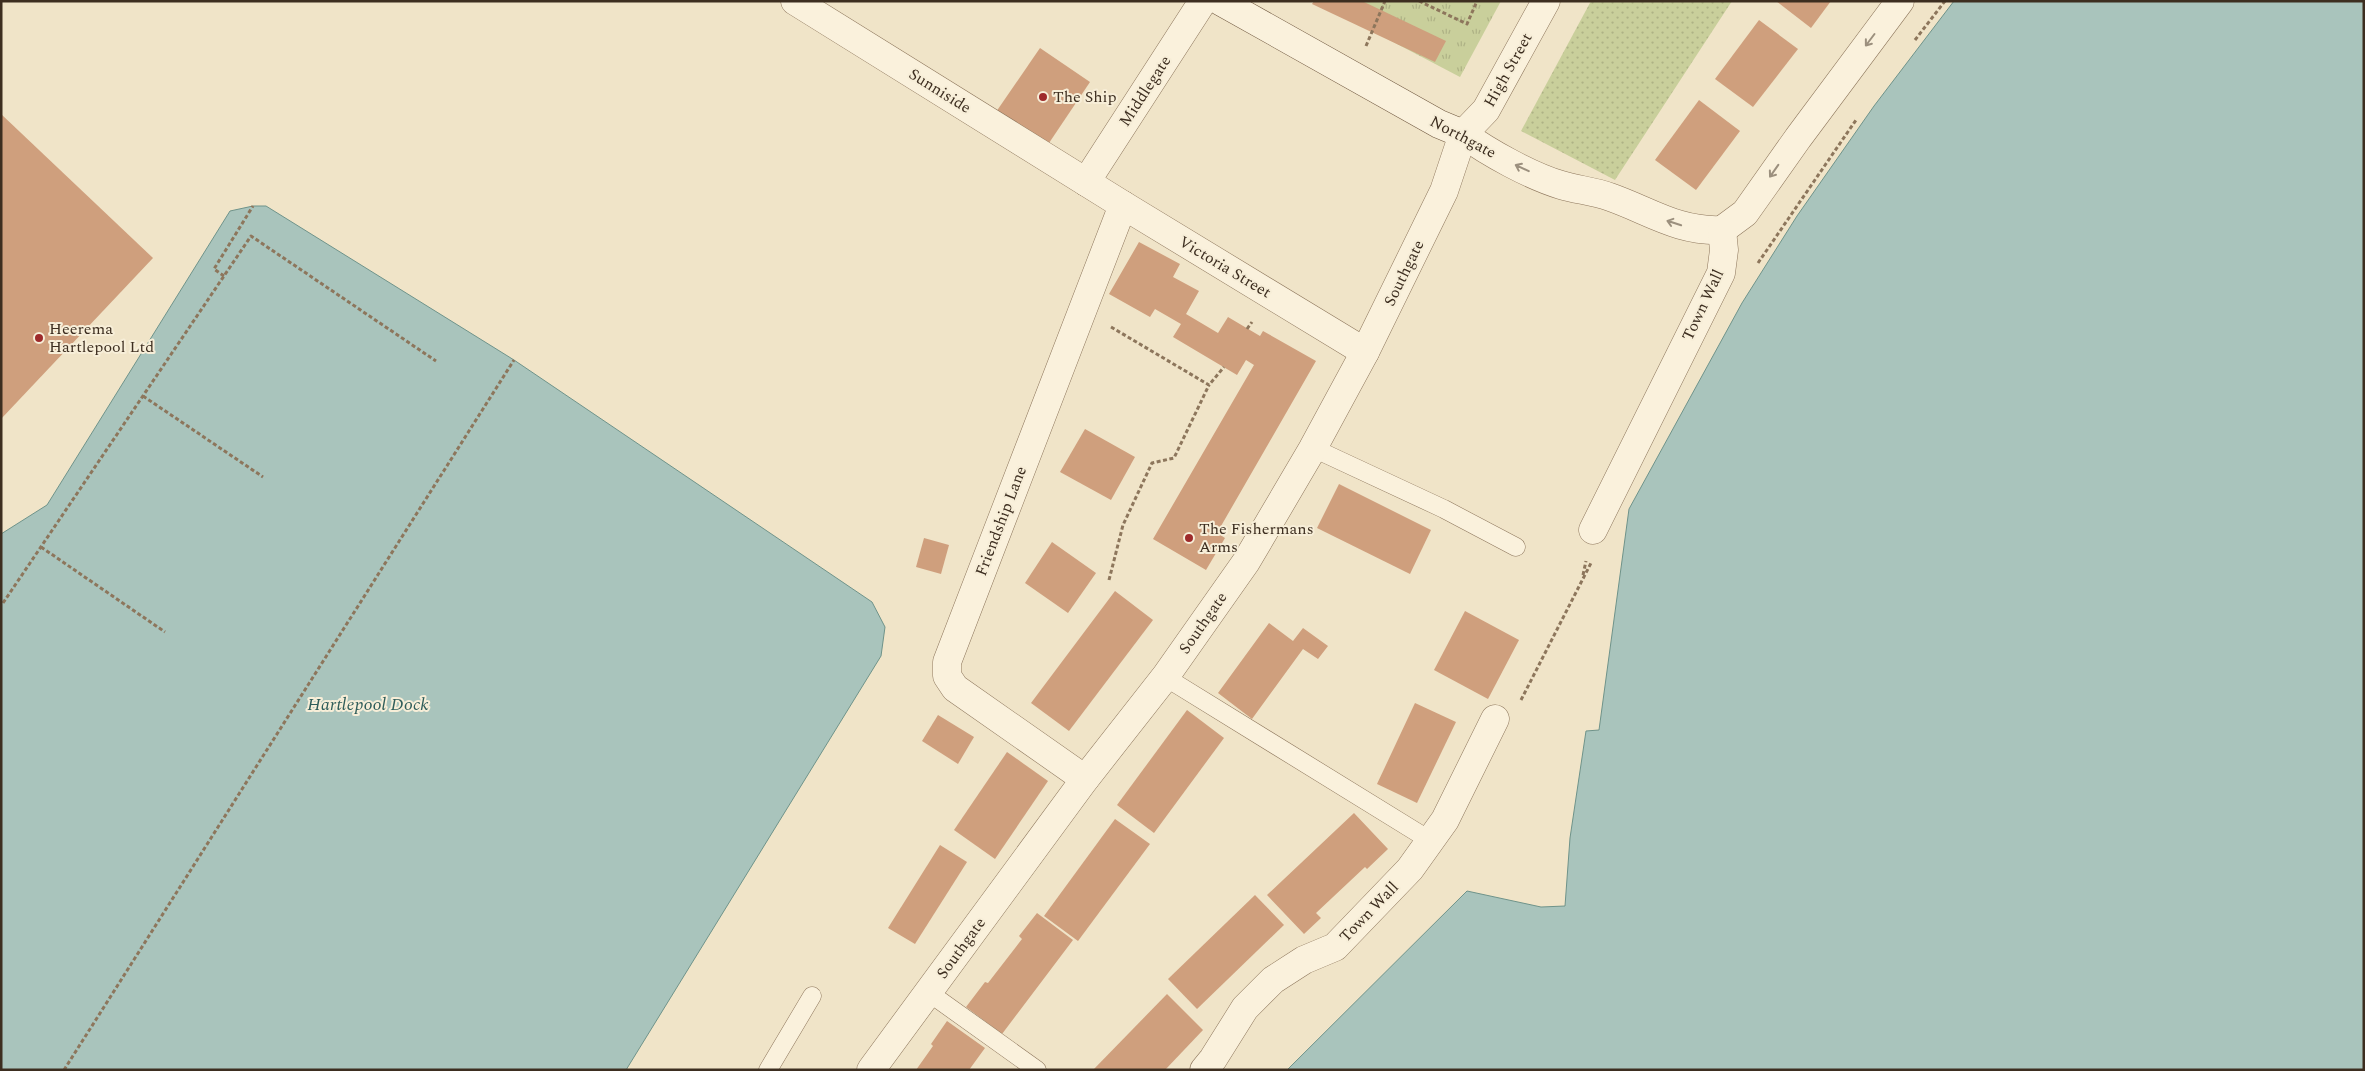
<svg xmlns="http://www.w3.org/2000/svg" width="2365" height="1071" font-family="Spectral,serif">
  <defs>
    <pattern id="grass-dots" width="8" height="8" patternUnits="userSpaceOnUse" patternTransform="scale(1.25)"><rect width="8" height="8" fill="#c9cf9b"/><path d="M2 2h.1M6 6h.1" fill="none" stroke="#aeb285" stroke-width="1.8" stroke-linecap="round"/></pattern>
    <pattern id="park-tufts" width="24" height="20" patternUnits="userSpaceOnUse" patternTransform="scale(1.25)"><rect width="24" height="20" fill="#c9cf9b"/><path d="M3 7l-1-3M5 7V3M7 7l1-3M15 17l-1-3M17 17v-4M19 17l1-3" fill="none" stroke="#aeb285"/></pattern>
  </defs>
  <rect width="100%" height="100%" fill="#f0e4c8"/>
  <path fill="url(#grass-dots)" d="M1591,1h141l-117,179 -94,-49z"/>
  <path fill="url(#park-tufts)" d="M1315,1h186l-41,76z"/>
  <g fill="#a9c4bc" stroke="#6f938a">
    <path d="M1954,1h410v1069h-1077l180,-179 74,16 24,-1 5,-68 16,-107 13,-1 30,-221 113,-206 55,-87 77,-110z"/>
    <path d="M253,206h13l248,154 358,242 13,25 -4,29 -255,414h-625v-536l46,-29 183,-294z"/>
  </g>
  <g fill="#cf9f7d">
    <path d="M1314,1h48l84,40 -11,21 -123,-58z"/>
    <path d="M1776,1h55l-20,27z"/>
    <path d="M1759,20l39,29 -45,58 -38,-28z"/>
    <path d="M1040,48l50,34 -43,64 -51,-34z"/>
    <path d="M1699,100l41,31 -44,59 -41,-30z"/>
    <path d="M1,114l152,144 -152,161z"/>
    <path d="M1139,242l41,22 -7,13 26,14 -13,23 32,19 10,-16 32,19 3,-5 53,30 -99,172 8,5 -19,32 -53,-31 101,-174 -8,-5 -9,15 -64,-38 8,-13 -26,-15 -5,8 -41,-23z"/>
    <path d="M1085,429l50,28 -24,43 -51,-28z"/>
    <path d="M1339,484l92,46 -21,44 -93,-46z"/>
    <path d="M924,538l25,7 -8,29 -25,-7z"/>
    <path d="M1052,542l44,31 -28,40 -43,-30z"/>
    <path d="M1115,591l38,29 -84,111 -38,-28z"/>
    <path d="M1465,611l54,29 -31,59 -54,-29z"/>
    <path d="M1269,623l24,18 10,-13 25,18 -10,13 -15,-10 -51,70 -34,-26z"/>
    <path d="M1415,703l41,19 -39,81 -40,-19z"/>
    <path d="M1187,710l37,28 -70,95 -37,-28z"/>
    <path d="M938,715l36,22 -16,27 -36,-23z"/>
    <path d="M1007,752l41,29 -53,78 -41,-29z"/>
    <path d="M1354,813l34,36 -21,20 -2,-2 -49,46 5,5 -17,16 -37,-39z"/>
    <path d="M1115,819l35,25 -72,97 -34,-25z"/>
    <path d="M940,845l27,17 -52,82 -27,-16z"/>
    <path d="M1255,895l29,30 -87,84 -29,-30z"/>
    <path d="M1037,913l36,27 -71,94 -36,-27 19,-25 3,1 34,-44 -3,-3z"/>
    <path d="M1167,994l36,36 -38,40h-72z"/>
    <path d="M947,1021l38,27 -16,22h-53l17,-24 -2,-2z"/>
  </g>
  <g fill="none" stroke-linecap="round" stroke-linejoin="round">
    <g stroke="#8d765c" stroke-width="19">
      <g id="lane">
        <path d="M1313,448l131,61 72,38"/>
        <path d="M1165,677l266,164"/>
        <path d="M928,992l109,78"/>
        <path d="M768,1070l44,-74"/>
      </g>
    </g>
    <g stroke="#8d765c" stroke-width="29">
      <g id="street">
        <path d="M795,1l328,204 242,147"/>
        <path d="M1463,134c26,19 68,42 98,51 16,5 33,6 49,12 40,14 68,35 112,33"/>
        <path d="M1086,182l117,-181"/>
        <path d="M1722,230l23,-17 53,-75 102,-137"/>
        <path d="M1593,530l128,-257 3,-23 -2,-20"/>
        <path d="M1085,779l-130,-91 -8,-12v-14l176,-457"/>
        <path d="M871,1070l214,-291 80,-102 81,-115 67,-114 52,-96 79,-161 19,-57 23,-24 60,-109"/>
        <path d="M1204,1070l9,-11 32,-51 28,-28 31,-20 31,-13 75,-78 35,-49 50,-101"/>
      </g>
    </g>
    <g stroke="#6f573f" stroke-width="29">
      <path id="secondary" d="M1220,1l219,123 24,10"/>
    </g>
    <g stroke="#8d765c" stroke-width="3" stroke-dasharray="4 2.5" stroke-linecap="butt">
      <path d="M1419,1l48,23 10,-23"/>
      <path d="M1915,40l30,-39"/>
      <path d="M1366,46l19,-45"/>
      <path d="M1758,263l98,-143"/>
      <path d="M224,276l-10,-7 39,-63"/>
      <path d="M1111,327l98,58 15,-18"/>
      <path d="M1247,329l5,-7"/>
      <path d="M143,396l120,81"/>
      <path d="M41,547l124,85"/>
      <path d="M1583,575l3,-14"/>
      <path d="M1109,580l14,-55 29,-62 22,-5 35,-73"/>
      <path d="M3,603l248,-367 185,125"/>
      <path d="M1521,700l70,-137"/>
      <path d="M64,1070l450,-710"/>
    </g>
    <use href="#lane" stroke="#faf1dc" stroke-width="18"/>
    <use href="#street" stroke="#faf1dc" stroke-width="28"/>
    <use href="#secondary" stroke="#faf1dc" stroke-width="28"/>
  </g>
  <defs><path id="oneway-shaft" d="M-6 0H5M1.5-3L5.5 0L1.5 3" fill="none" stroke-width="1.6" stroke-linecap="round" stroke-linejoin="round" transform="scale(1.25)"/></defs>
  <g stroke="#9c907e">
    <use href="#oneway-shaft" transform="translate(1870 40) rotate(127)"/>
    <use href="#oneway-shaft" transform="translate(1522 168) rotate(-155)"/>
    <use href="#oneway-shaft" transform="translate(1774 171) rotate(125)"/>
    <use href="#oneway-shaft" transform="translate(1674 223) rotate(-162)"/>
  </g>
  <g fill="#9e2a2b" stroke="#f7eed8" stroke-width="2">
    <circle cx="1043" cy="97" r="5"/>
    <circle cx="39" cy="338" r="5"/>
    <circle cx="1189" cy="538" r="5"/>
  </g>
  <g text-anchor="middle" dominant-baseline="central" stroke-width="4" stroke-linejoin="round" paint-order="stroke">
    <g font-size="16" fill="#3d2e20" stroke="#f7eed8">
      <text transform="translate(1508 70) rotate(-61)">High Street</text>
      <text transform="translate(940 91) rotate(32)">Sunniside</text>
      <text transform="translate(1145 91) rotate(-57)">Middlegate</text>
      <text transform="translate(1463 137) rotate(28)">Northgate</text>
      <text transform="translate(1225 267) rotate(31)">Victoria Street</text>
      <text transform="translate(1404 273) rotate(-64)">Southgate</text>
      <text transform="translate(1703 305) rotate(-65)">Town Wall</text>
      <text transform="translate(1001 521) rotate(-69)">Friendship Lane</text>
      <text transform="translate(1203 623) rotate(-55)">Southgate</text>
      <text transform="translate(1369 912) rotate(-46)">Town Wall</text>
      <text transform="translate(961 948) rotate(-54)">Southgate</text>
    </g>
    <g font-size="16" fill="#3d2e20" stroke="#f7eed8" text-anchor="start">
      <text x="1053" y="97">The Ship</text>
      <text x="49" y="329">Heerema<tspan x="49" dy="18">Hartlepool Ltd</tspan></text>
      <text x="1199" y="529">The Fishermans<tspan x="1199" dy="18">Arms</tspan></text>
    </g>
    <g font-size="18" font-style="italic" fill="#2f5d5a" stroke="#f7eed8">
      <text x="368" y="704">Hartlepool Dock</text>
    </g>
  </g>
  <rect width="2365" height="1071" fill="none" stroke="#3d2e20" stroke-width="5"/>
</svg>
